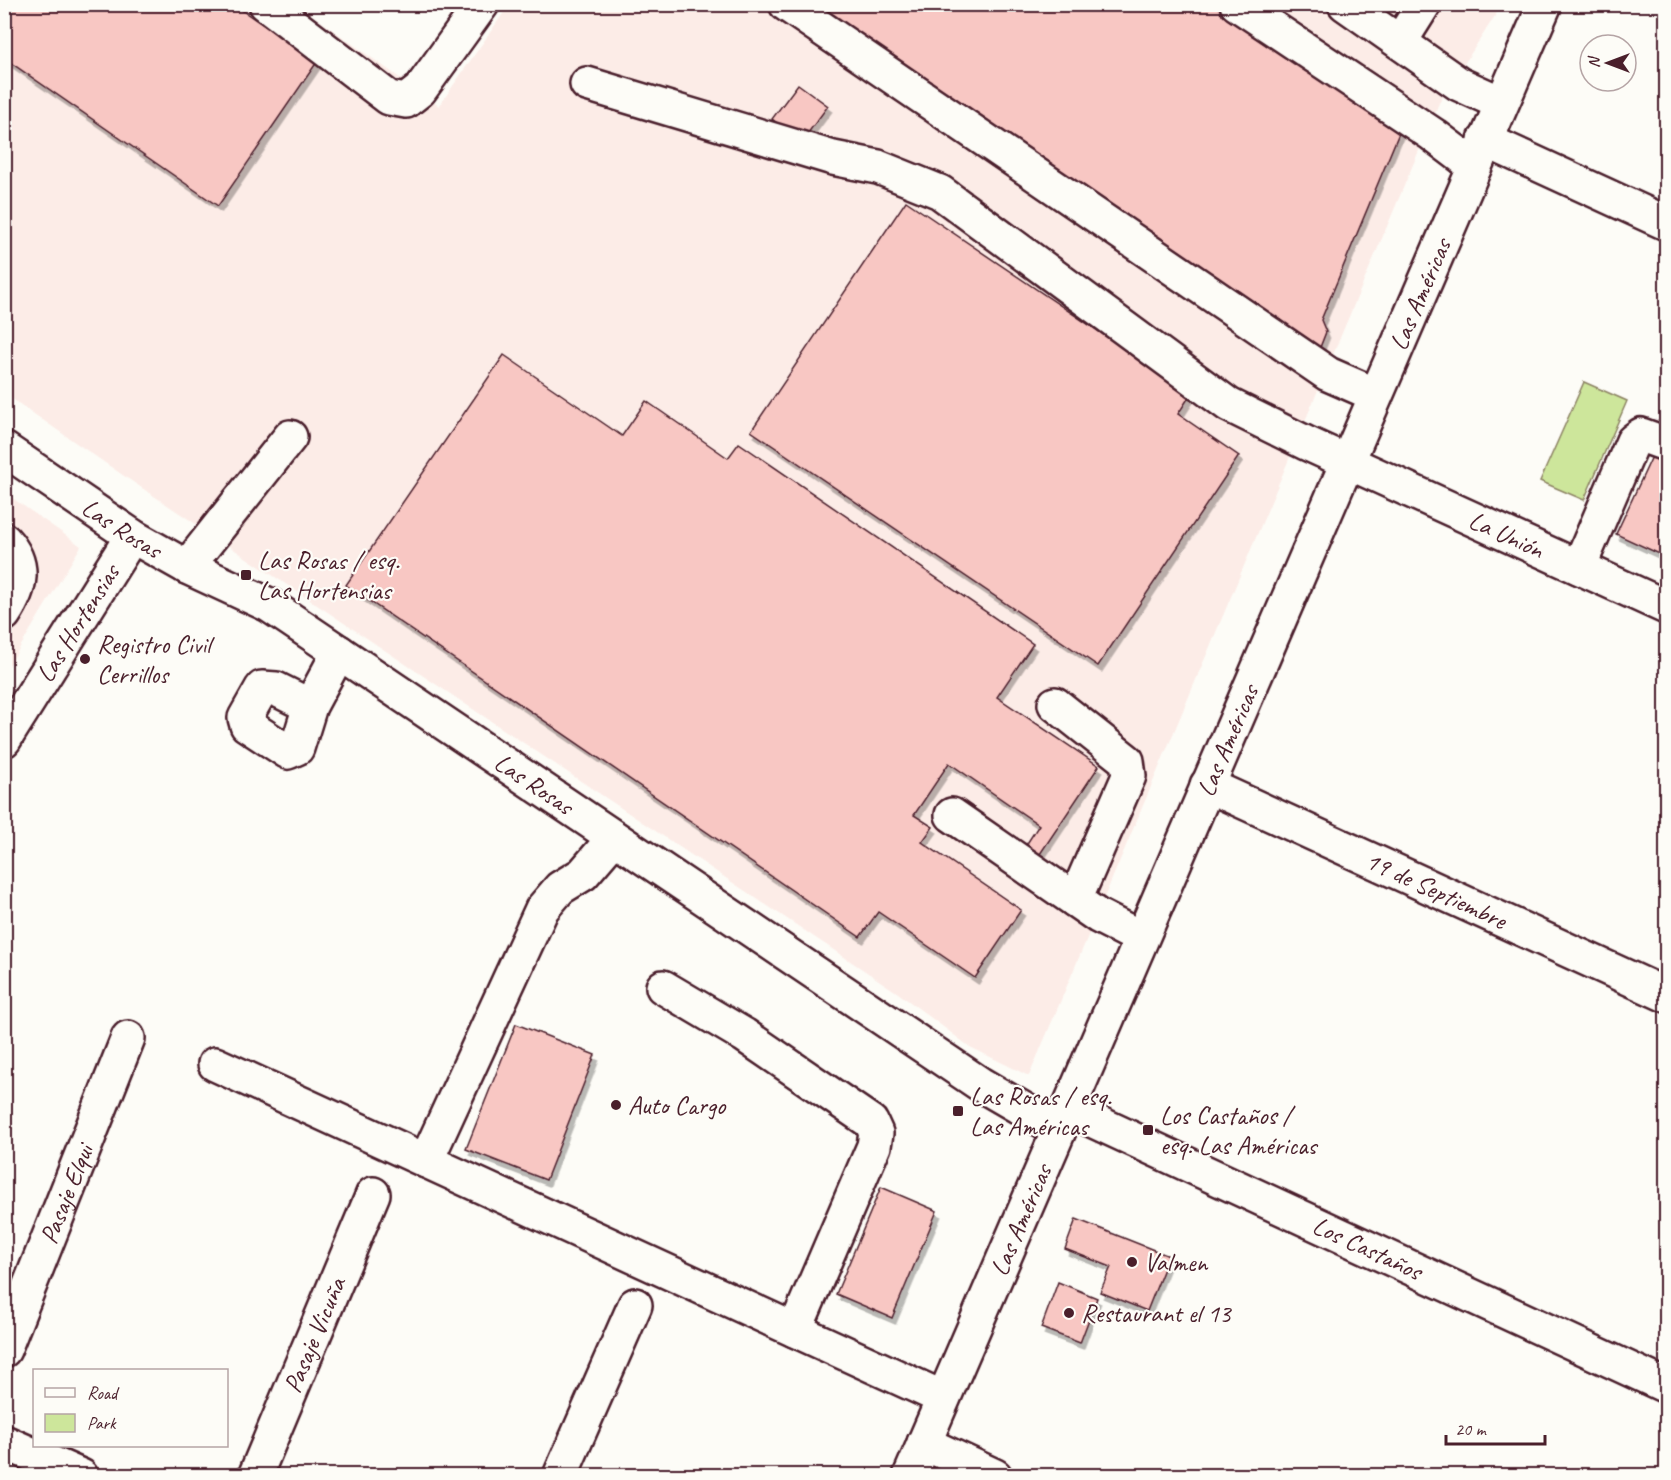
<svg xmlns="http://www.w3.org/2000/svg" width="1671" height="1480" font-family="Caveat,sans-serif">
  <defs>
    <filter id="shadow"><feDropShadow dx="3.5" dy="6" stdDeviation="0" flood-color="#0004"/></filter>
  </defs>
  <rect width="100%" height="100%" fill="#fdfcf7"/>
  <filter id="ink" filterUnits="userSpaceOnUse"><feTurbulence type="fractalNoise" baseFrequency=".0167" numOctaves="2"/><feDisplacementMap in="SourceGraphic" scale="12" xChannelSelector="R" yChannelSelector="G"/><feConvolveMatrix kernelMatrix="1 2 1 2 8 2 1 2 1" color-interpolation-filters="sRGB"/></filter>
  <g filter="url(#ink)">
    <g fill="#fcece7">
      <path d="M5,5h293l141,101 70,-101h993l-63,98 -410,973 -59,-29 -72,-54 -774,-517 -119,-82z"/>
      <path d="M5,493l76,53 -76,126z"/>
    </g>
    <path fill="#cde69b" stroke="#8c8263" stroke-width="1.5" d="M1584,382l43,19 -43,99 -44,-19z"/>
    <g fill="#f8c7c3" stroke="#4a1f2b" stroke-width="1.5" filter="url(#shadow)">
      <path d="M4,4h229l84,58 -99,144 -214,-148z"/>
      <path d="M805,4h426l173,117 -83,199 5,12 -9,23z"/>
      <path d="M798,84l30,22 -26,35 -30,-22z"/>
      <path d="M906,201l285,193 -13,20 61,42 -141,210 -347,-235z"/>
      <path d="M504,355l118,81 24,-35 82,57 11,-15 294,201 -36,53 102,69 -61,91 -14,-9 15,-23 -90,-62 -35,52 19,12 -11,15 99,68 -46,68 -97,-66 -18,25 -514,-352z"/>
      <path d="M1655,450l11,6v101l-50,-23z"/>
      <path d="M516,1024l79,31 -49,125 -80,-31z"/>
      <path d="M881,1187l56,24 -45,107 -56,-24z"/>
      <path d="M1076,1219l93,37 -22,55 -47,-19 11,-25 -46,-18z"/>
      <path d="M1058,1282l39,16 -17,45 -39,-15z"/>
    </g>
    <g fill="none" stroke-linecap="round" stroke-linejoin="round">
      <g stroke="#4a1f2b" stroke-width="38">
        <g id="minor">
          <path d="M266,4l123,94 17,3 14,-11 62,-86"/>
          <path d="M786,4l542,370 48,21"/>
          <path d="M1237,4l195,130 41,31"/>
          <path d="M1345,4l114,80 42,19"/>
          <path d="M1400,42l24,-38"/>
          <path id="s1" d="M587,84l246,74 45,9 62,25 289,213 77,38 360,164"/>
          <path d="M1485,140l181,83"/>
          <path id="s2" d="M4,449l128,87 55,31 82,38 711,479 79,46"/>
          <path d="M4,540c23,25 17,48 0,74"/>
          <path d="M187,567l103,-130"/>
          <path d="M1579,567l54,-126 8,-6 25,9"/>
          <path d="M1055,704l72,57 2,15 -54,124"/>
          <path d="M310,706l-34,-17 -14,-1 -17,30 2,7 41,27 9,-4 13,-42 29,-54"/>
          <path id="s3" d="M4,740l128,-204"/>
          <path id="s4" d="M1207,785l459,210"/>
          <path d="M952,815l146,101 43,22"/>
          <path d="M663,987l81,48 127,87 5,11 -2,13 -79,184"/>
          <path d="M215,1064l728,334"/>
          <path id="s5" d="M1068,1109l598,277"/>
          <path d="M426,1161l116,-252 18,-21 23,-14 31,-36"/>
          <path id="s6" d="M4,1350l124,-312"/>
          <path d="M4,1442l77,34"/>
          <path d="M924,1443l71,33"/>
          <path id="s7" d="M255,1476l118,-282"/>
          <path d="M560,1476l75,-171"/>
          <path id="s8" d="M910,1476l635,-1472"/>
        </g>
      </g>
      <use href="#minor" stroke="#fdfcf7" stroke-width="33"/>
    </g>
  </g>
  <g fill="#4a1f2b" stroke="#fdfcf7" stroke-width="2">
    <rect x="240" y="569" width="12" height="12" rx="3"/>
    <circle cx="85" cy="659" r="6"/>
    <circle cx="616" cy="1105" r="6"/>
    <rect x="952" y="1105" width="12" height="12" rx="3"/>
    <rect x="1142" y="1124" width="12" height="12" rx="3"/>
    <circle cx="1132" cy="1262" r="6"/>
    <circle cx="1069" cy="1313" r="6"/>
  </g>
  <g text-anchor="middle" dominant-baseline="central" stroke-width="4.5" stroke-linejoin="round" paint-order="stroke">
    <g font-size="26" fill="#4a1f2b" stroke="#fdfcf7">
      <text stroke="none"><textPath href="#s8" startOffset="1287">Las Américas</textPath></text>
      <text stroke="none"><textPath href="#s2" startOffset="142">Las Rosas</textPath></text>
      <text stroke="none"><textPath href="#s1" startOffset="1035">La Unión</textPath></text>
      <text stroke="none"><textPath href="#s3" startOffset="138">Las Hortensias</textPath></text>
      <text stroke="none"><textPath href="#s8" startOffset="801">Las Américas</textPath></text>
      <text stroke="none"><textPath href="#s2" startOffset="628">Las Rosas</textPath></text>
      <text stroke="none"><textPath href="#s4" startOffset="252">19 de Septiembre</textPath></text>
      <text stroke="none"><textPath href="#s6" startOffset="168">Pasaje Elqui</textPath></text>
      <text stroke="none"><textPath href="#s8" startOffset="279">Las Américas</textPath></text>
      <text stroke="none"><textPath href="#s5" startOffset="330">Los Castaños</textPath></text>
      <text stroke="none"><textPath href="#s7" startOffset="153">Pasaje Vicuña</textPath></text>
    </g>
    <g font-size="26" fill="#4a1f2b" stroke="#fdfcf7" text-anchor="start">
      <text x="258" y="560">Las Rosas / esq.<tspan x="258" dy="30">Las Hortensias</tspan></text>
      <text x="97" y="644">Registro Civil<tspan x="97" dy="30">Cerrillos</tspan></text>
      <text x="970" y="1096">Las Rosas / esq.<tspan x="970" dy="30">Las Américas</tspan></text>
      <text x="628" y="1105">Auto Cargo</text>
      <text x="1160" y="1115">Los Castaños /<tspan x="1160" dy="30">esq. Las Américas</tspan></text>
      <text x="1144" y="1262">Valmen</text>
      <text x="1081" y="1313">Restaurant el 13</text>
    </g>
  </g>
  <rect width="1671" height="1480" fill="none" stroke="#fdfcf7" stroke-width="24"/>
  <rect x="12" y="12" width="1647" height="1456" fill="none" stroke="#4a1f2b" stroke-width="2" filter="url(#ink)"/>
  <rect x="33" y="1369" width="195" height="78" fill="#fdfcf7" stroke="#b5a4a5" stroke-width="1.5"/>
  <rect x="45" y="1388" width="30" height="9" fill="#fdfcf7" stroke="#b5a4a5" stroke-width="1.5"/>
  <text x="87" y="1399" font-size="18" fill="#4a1f2b">Road</text>
  <rect x="45" y="1414" width="30" height="18" fill="#cde69b" stroke="#b5a4a5" stroke-width="1.5"/>
  <text x="87" y="1429" font-size="18" fill="#4a1f2b">Park</text>
  <g transform="translate(1608 63) rotate(270)"><circle r="28" fill="#fdfcf7" stroke="#b5a4a5" stroke-width="1.5"/>
  <path d="M0-4.5L10 22L0 15L-10 22Z" fill="#4a1f2b"/>
  <text y="-9" font-size="16" font-weight="bold" text-anchor="middle" fill="#4a1f2b">N</text>
  </g>
  <path d="M1446 1435v9h99v-9" fill="none" stroke="#4a1f2b" stroke-width="3"/>
  <text x="1455" y="1435" font-size="18" fill="#4a1f2b" stroke="#fdfcf7" stroke-width="4.5" paint-order="stroke">20 m</text>
</svg>
